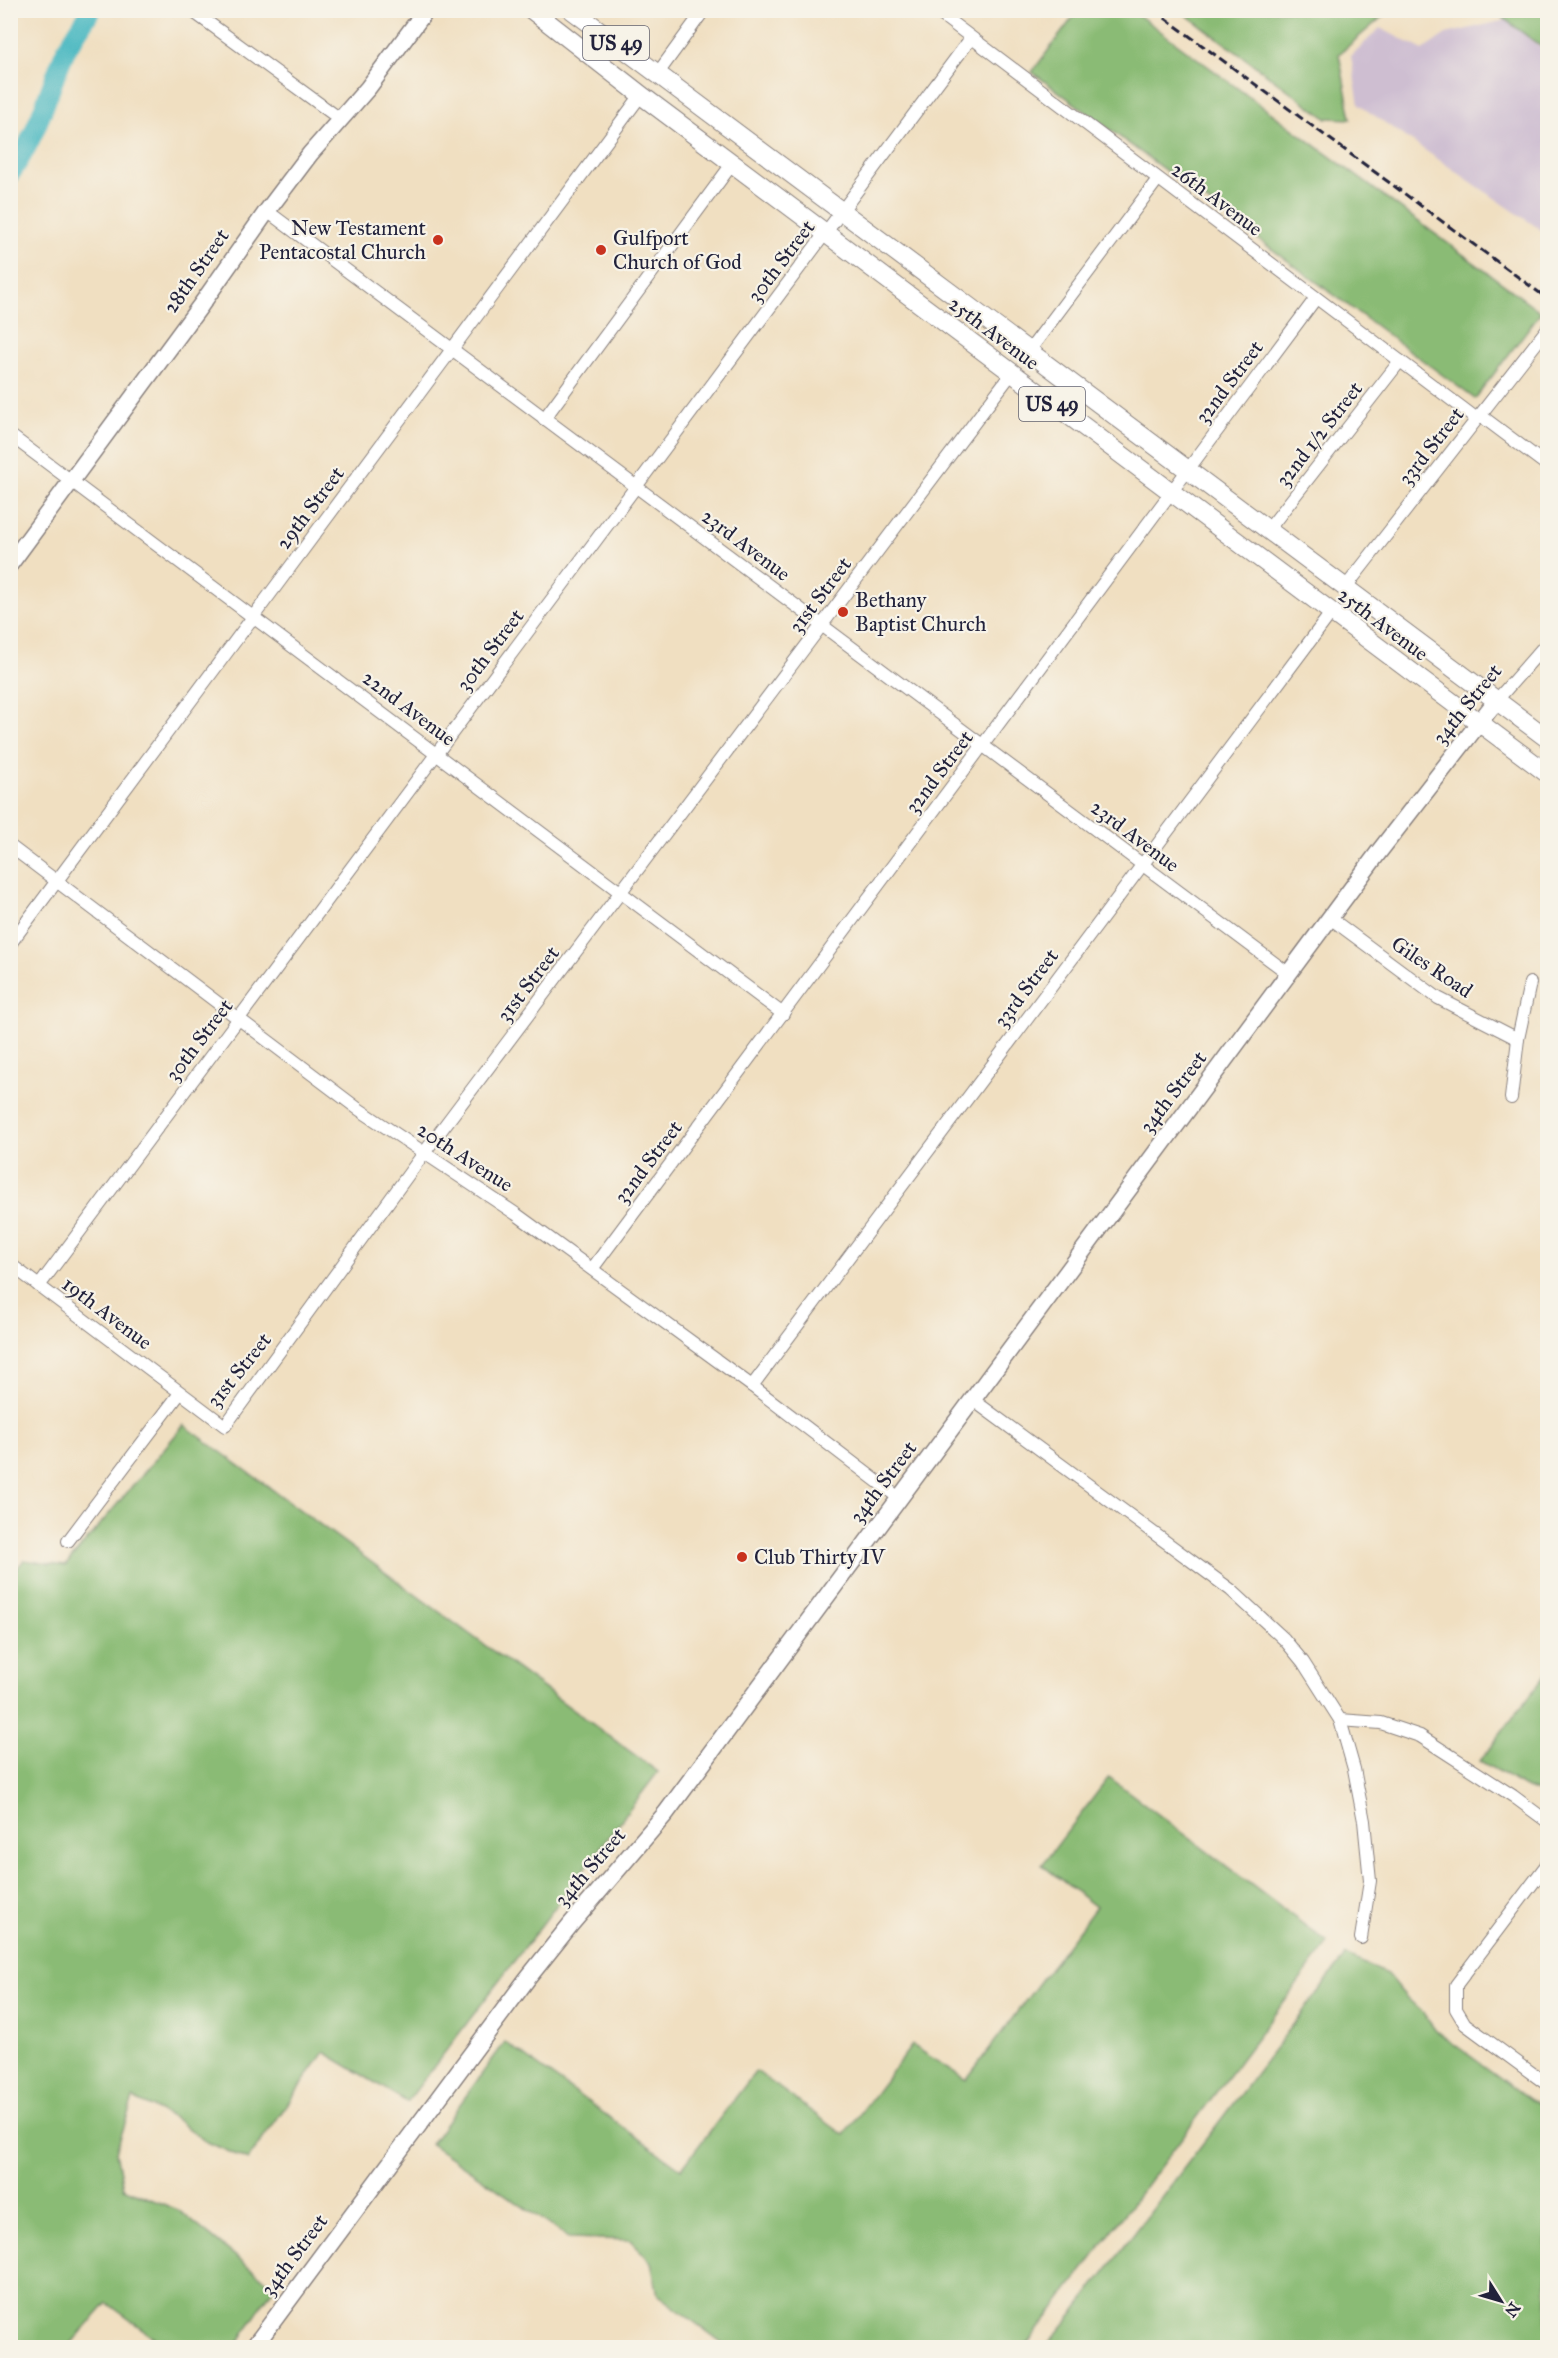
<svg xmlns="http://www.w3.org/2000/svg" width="1558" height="2358" font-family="'IM FELL Great Primer',serif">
  <rect width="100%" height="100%" fill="#f7f3e8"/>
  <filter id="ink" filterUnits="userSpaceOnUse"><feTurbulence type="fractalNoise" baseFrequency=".0167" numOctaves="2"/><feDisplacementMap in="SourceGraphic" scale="12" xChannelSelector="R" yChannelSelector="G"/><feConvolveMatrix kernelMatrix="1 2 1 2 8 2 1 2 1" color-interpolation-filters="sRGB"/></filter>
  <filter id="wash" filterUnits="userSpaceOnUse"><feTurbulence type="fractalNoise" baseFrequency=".008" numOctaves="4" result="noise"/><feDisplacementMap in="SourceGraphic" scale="24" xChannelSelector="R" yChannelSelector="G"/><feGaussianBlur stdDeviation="1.35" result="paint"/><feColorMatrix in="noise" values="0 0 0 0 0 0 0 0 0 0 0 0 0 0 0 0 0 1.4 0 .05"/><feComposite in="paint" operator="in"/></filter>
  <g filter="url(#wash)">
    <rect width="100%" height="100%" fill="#f0dfc1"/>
    <path fill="#cebed1" d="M1506,20l41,33v181l-188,-129 -8,-49 29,-28 43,22 23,-16z"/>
    <g fill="#8abb74" stroke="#566e58" stroke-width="1.5">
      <path d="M1076,11h57l408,301 -66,87 -443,-327 45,-60z"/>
      <path d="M1181,11v-1l208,1 -50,43 12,65 -25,-1z"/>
      <path d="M1494,11h53v40z"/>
      <path d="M184,1425l474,347 -251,330 -83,-50 -76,108 -43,-19 -33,-24 -39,-19 -17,54 7,36 55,22 96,77 -39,60h-68l-60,-44 -39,44h-57v-772l13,-15 41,6z"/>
      <path d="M1547,1673v122l-20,-7 -47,-27z"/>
      <path d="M1109,1777l219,166 -303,404h-297l-70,-52 -7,-33 -21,-22 -61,-2 -138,-94 74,-102 176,127 75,-98 88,64 68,-90 54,35 130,-173 -54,-42z"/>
      <path d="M1346,1955l41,19 19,23 16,15 14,19 111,81v235h-502l31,-37z"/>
    </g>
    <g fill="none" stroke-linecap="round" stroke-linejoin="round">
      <path stroke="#4ab8c1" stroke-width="20" d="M10,174c28,-38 37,-82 56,-124 7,-13 17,-26 25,-40"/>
    </g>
  </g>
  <g filter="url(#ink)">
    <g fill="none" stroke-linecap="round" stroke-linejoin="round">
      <g stroke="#89807e" stroke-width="14">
        <g id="street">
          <path d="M191,10l149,109"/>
          <path d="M935,10l542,409"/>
          <path d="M658,73l46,-63"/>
          <path d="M267,211l1022,763"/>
          <path d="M1029,351l129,-172"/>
          <path d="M1480,415l68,51"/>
          <path d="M544,419l188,-255"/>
          <path d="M10,435l773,579"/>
          <path d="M1268,530l132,-169"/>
          <path d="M1345,588l203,-260"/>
          <path d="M1496,701l52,-59"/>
          <path d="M10,846l347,262 159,106 236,172 147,112"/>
          <path d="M1330,918l108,80 80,41"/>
          <path d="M10,944l631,-849"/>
          <path d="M1511,1098l7,-59 12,-56"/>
          <path d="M10,1264l215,162 199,-273 587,-779"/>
          <path d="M592,1269l724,-971"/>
          <path d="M39,1286l932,-1248"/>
          <path d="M752,1386l579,-773"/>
          <path d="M973,1400l258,190 53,49 19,23 37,58 14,49 10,52 6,60 -9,57"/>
          <path d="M68,1541l112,-148"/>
          <path d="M1340,1720l41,3 39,13 93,60 35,26"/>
          <path d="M1548,1863l-92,122v24l9,15 83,61"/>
        </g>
      </g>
      <g stroke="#89807e" stroke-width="19">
        <g id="secondary">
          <path d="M10,564l191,-259 66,-94 43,-57 58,-66 58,-78"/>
          <path d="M253,2348l274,-369 44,-55 95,-111 712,-960 118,-152"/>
        </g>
      </g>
      <g stroke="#89807e" stroke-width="20">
        <g id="primary">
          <path d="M532,10l109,85 907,679"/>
          <path d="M572,10l976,729"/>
        </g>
      </g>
      <use href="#street" stroke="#fff" stroke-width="12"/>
      <use href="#secondary" stroke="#fff" stroke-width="16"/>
      <use href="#primary" stroke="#fff" stroke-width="18"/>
      <path stroke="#22223b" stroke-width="3" stroke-dasharray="9 4.5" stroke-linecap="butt" d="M1154,10l394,289"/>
    </g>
  </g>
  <g fill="#c8321e" stroke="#f7f3e8" stroke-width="2">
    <circle cx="438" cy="240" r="6"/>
    <circle cx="601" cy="250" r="6"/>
    <circle cx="843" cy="612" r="6"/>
    <circle cx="742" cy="1557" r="6"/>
  </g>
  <g text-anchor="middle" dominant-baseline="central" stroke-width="4.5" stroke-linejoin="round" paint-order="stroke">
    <g fill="#f7f3e8" stroke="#62616f" stroke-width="1.5">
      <rect x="583" y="26" width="66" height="34" rx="4.5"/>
      <rect x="1019" y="387" width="66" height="34" rx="4.5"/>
    </g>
    <g font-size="20" font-weight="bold" fill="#22223b">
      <text x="616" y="43">US 49</text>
      <text x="1052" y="404">US 49</text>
    </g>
    <g font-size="21" fill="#22223b" stroke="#f7f3e8">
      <text transform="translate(1217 199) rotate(37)">26th Avenue</text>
      <text transform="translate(781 261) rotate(-53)">30th Street</text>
      <text transform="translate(196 271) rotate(-55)">28th Street</text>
      <text transform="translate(994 333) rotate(37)">25th Avenue</text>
      <text transform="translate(1229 382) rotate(-53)">32nd Street</text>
      <text transform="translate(1319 434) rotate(-52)">32nd 1/2 Street</text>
      <text transform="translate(1431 446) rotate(-52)">33rd Street</text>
      <text transform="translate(310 508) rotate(-53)">29th Street</text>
      <text transform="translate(746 545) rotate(37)">23rd Avenue</text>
      <text transform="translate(820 595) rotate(-53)">31st Street</text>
      <text transform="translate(1383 624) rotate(37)">25th Avenue</text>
      <text transform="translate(490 650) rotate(-53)">30th Street</text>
      <text transform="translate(1467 704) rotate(-51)">34th Street</text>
      <text transform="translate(409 708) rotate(37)">22nd Avenue</text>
      <text transform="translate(939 772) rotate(-53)">32nd Street</text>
      <text transform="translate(1135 836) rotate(37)">23rd Avenue</text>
      <text transform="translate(1432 967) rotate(34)">Giles Road</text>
      <text transform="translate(528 984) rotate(-53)">31st Street</text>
      <text transform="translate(1026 988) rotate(-53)">33rd Street</text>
      <text transform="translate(199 1040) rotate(-53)">30th Street</text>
      <text transform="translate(1173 1092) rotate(-53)">34th Street</text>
      <text transform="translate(465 1157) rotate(33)">20th Avenue</text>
      <text transform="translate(648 1162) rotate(-53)">32nd Street</text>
      <text transform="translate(107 1313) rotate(37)">19th Avenue</text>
      <text transform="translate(239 1370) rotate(-51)">31st Street</text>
      <text transform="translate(883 1482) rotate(-53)">34th Street</text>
      <text transform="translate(590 1867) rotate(-49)">34th Street</text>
      <text transform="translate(294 2255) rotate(-53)">34th Street</text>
    </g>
    <g font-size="21" fill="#22223b" stroke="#f7f3e8" text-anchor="start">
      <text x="426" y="228" text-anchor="end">New Testament<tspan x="426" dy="24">Pentacostal Church</tspan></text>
      <text x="613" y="238">Gulfport<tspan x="613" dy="24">Church of God</tspan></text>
      <text x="855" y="600">Bethany<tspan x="855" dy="24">Baptist Church</tspan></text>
      <text x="754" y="1557">Club Thirty IV</text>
    </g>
  </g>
  <rect width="1558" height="2358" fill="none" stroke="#f7f3e8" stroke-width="36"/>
  <g transform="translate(1501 2301) rotate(127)" stroke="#f7f3e8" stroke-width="4.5" paint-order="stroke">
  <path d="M0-4.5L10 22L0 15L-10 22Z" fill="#22223b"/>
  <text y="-9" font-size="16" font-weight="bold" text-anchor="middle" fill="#22223b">N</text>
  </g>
</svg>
